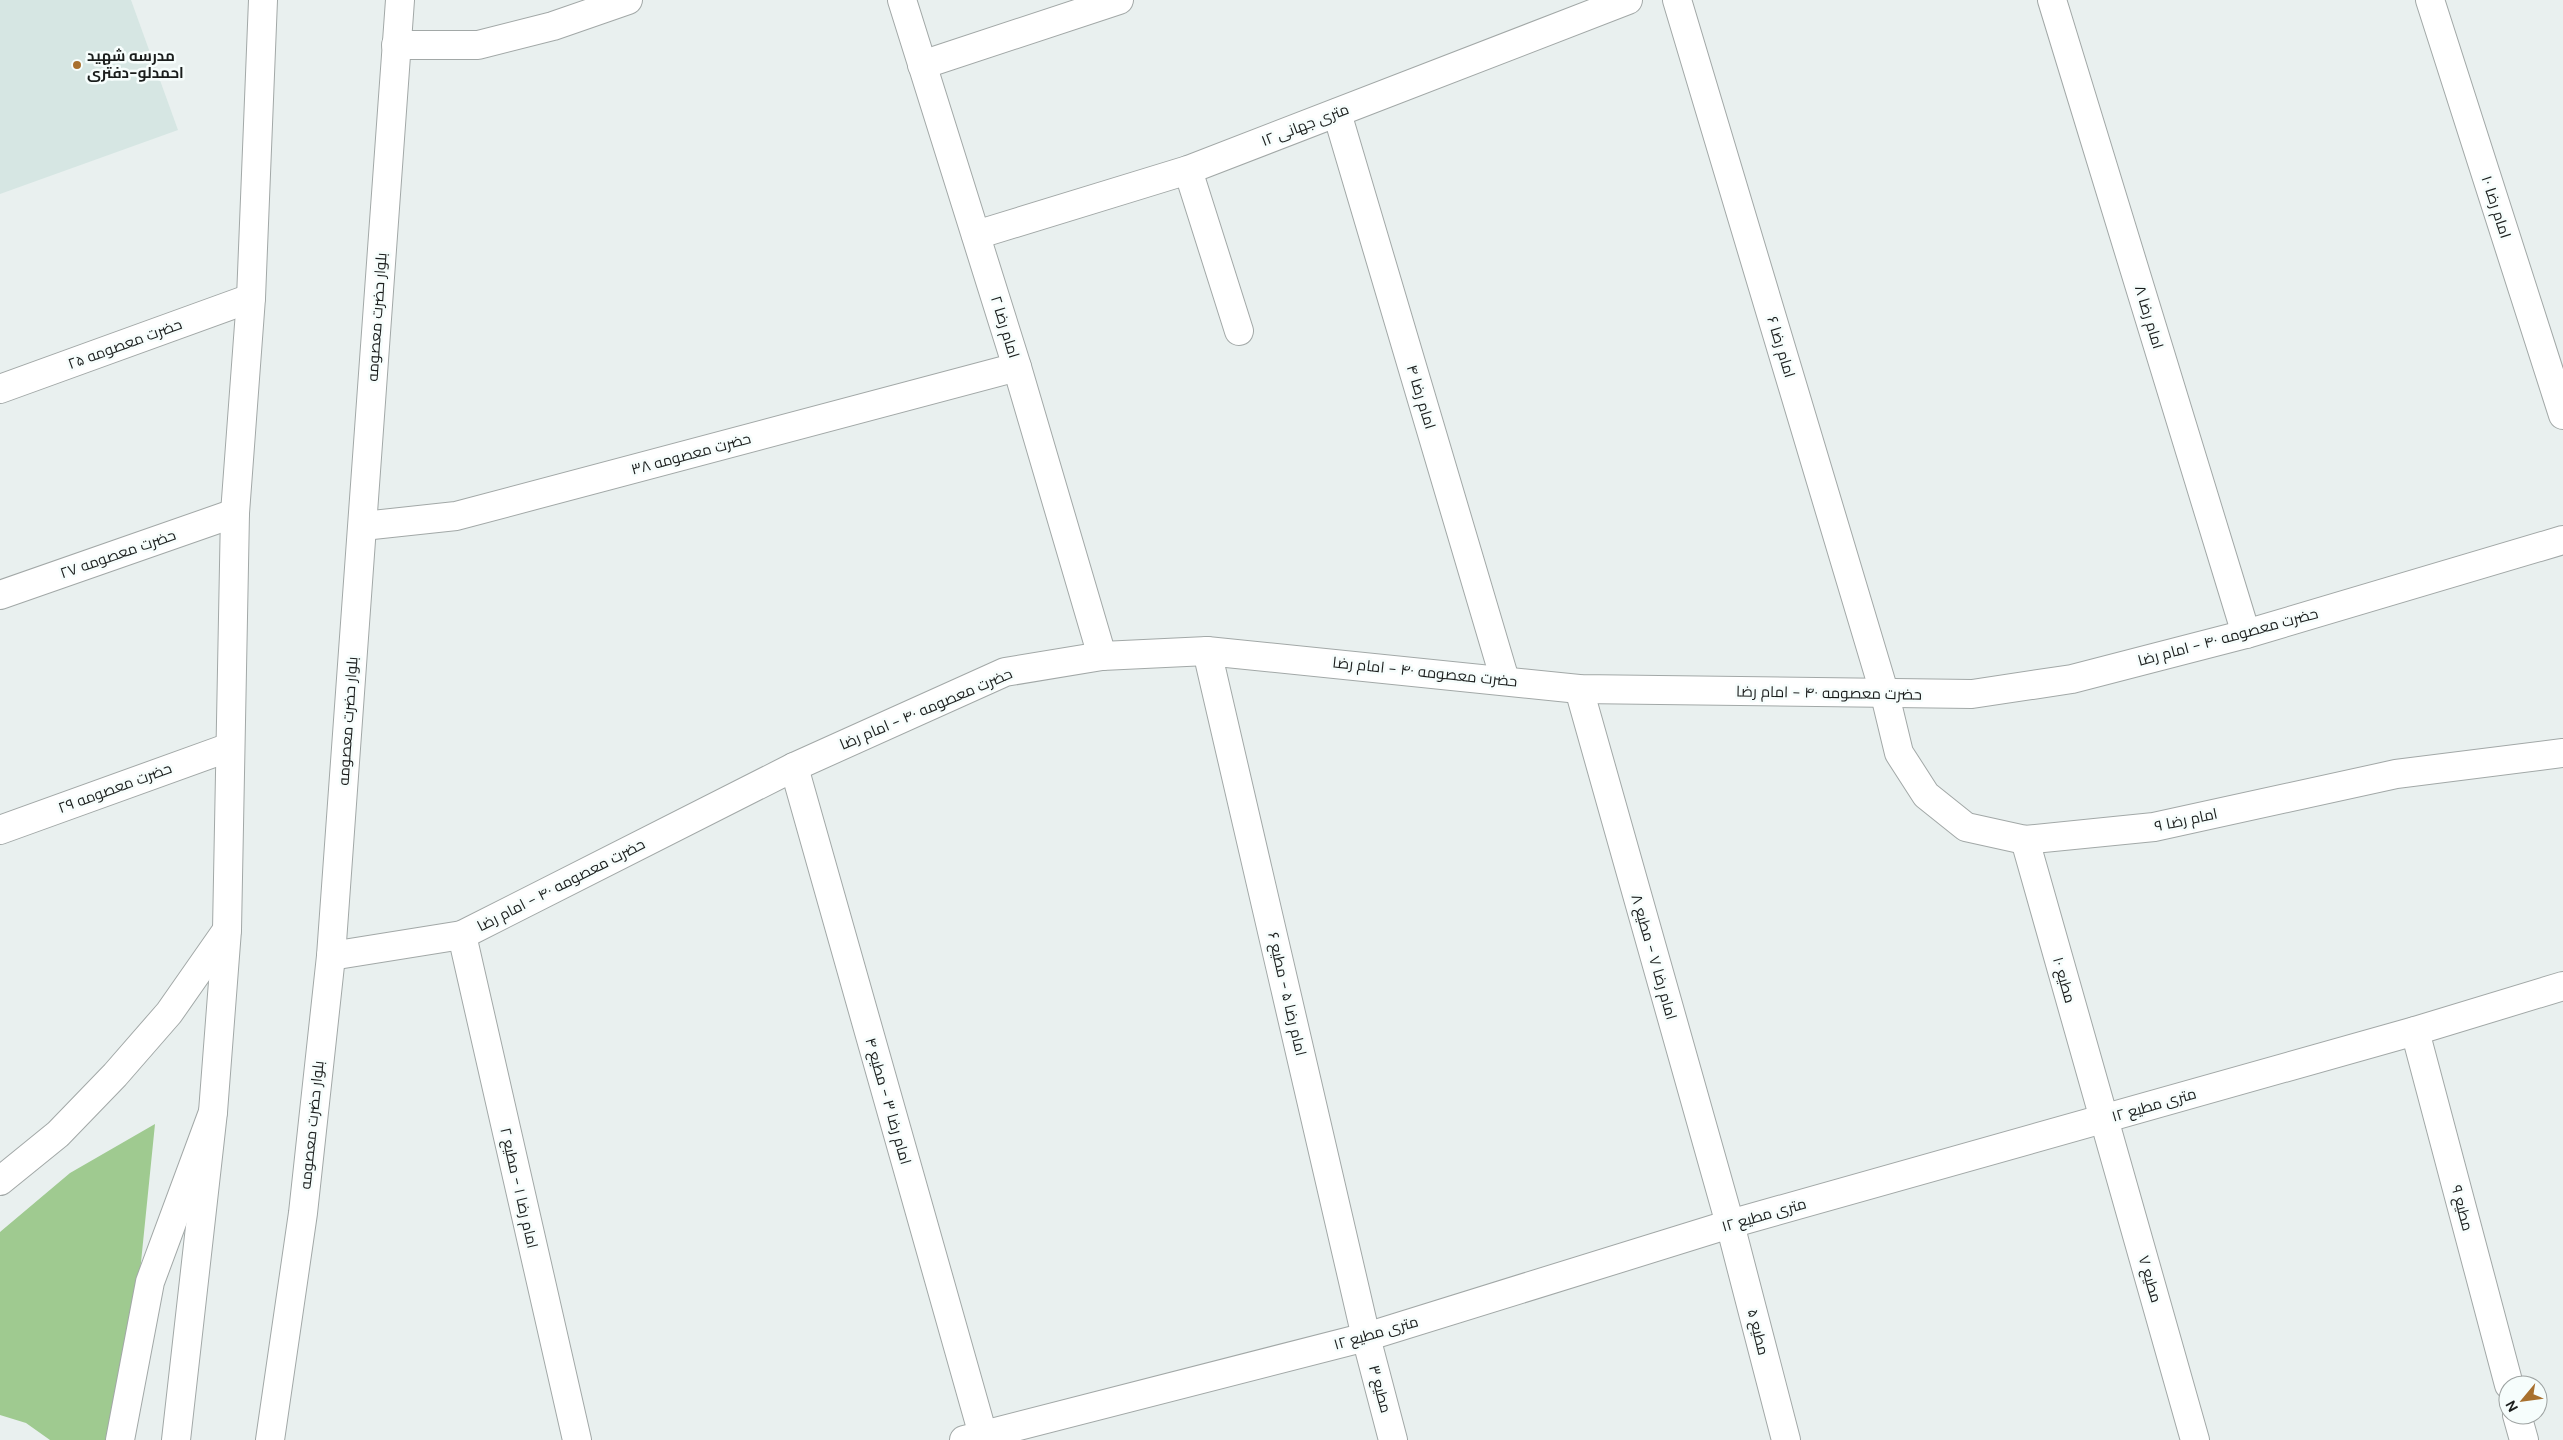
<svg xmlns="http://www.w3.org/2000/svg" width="2563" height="1440" font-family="'DM Sans',Cairo,sans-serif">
  <rect width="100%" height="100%" fill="#e9f0ef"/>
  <path fill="#d6e6e3" d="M0,0h131l47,130 -178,64z"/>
  <path fill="#9fca90" d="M155,1124l-32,316h-73l-24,-17 -26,-8v-183l70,-59z"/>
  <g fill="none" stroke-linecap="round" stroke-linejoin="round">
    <g stroke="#a2a8a7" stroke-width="30">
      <g id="street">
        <path d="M902,0l115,367 85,289"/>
        <path d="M1677,0l208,695 14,58 27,42 40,32 59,13 129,-13 242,-53 167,-21"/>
        <path d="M2052,0l194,634"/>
        <path d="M2430,0l133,415"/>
        <path d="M396,45h82l75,-19 75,-26"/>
        <path d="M922,65l197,-65"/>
        <path d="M1337,113l168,567"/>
        <path d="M1188,170l51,161"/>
        <path d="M976,235l212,-65 440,-170"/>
        <path d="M0,389l251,-91"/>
        <path d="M363,526l93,-10 561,-149"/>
        <path d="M0,595l235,-82"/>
        <path d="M1207,651l159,686 27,103"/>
        <path d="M1579,689l151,535 56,216"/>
        <path d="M794,767l189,668"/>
        <path d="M0,830l230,-83"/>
        <path d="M2025,840l170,600"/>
        <path d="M462,935l115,505"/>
        <path d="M331,956l131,-21 332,-168 211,-95 97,-16 105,-5 372,38 393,5 100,-15 85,-22 89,-23 317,-94"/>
        <path d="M2415,1031l94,354"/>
        <path d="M2517,1415l7,25"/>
        <path d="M964,1440l402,-103 364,-113 685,-193 148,-45"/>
      </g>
    </g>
    <g stroke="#a2a8a7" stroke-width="30">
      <g id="primary">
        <path d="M176,1440l37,-328 14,-182 8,-417 16,-215 12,-298"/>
        <path d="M270,1440l33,-227 28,-257 69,-956"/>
      </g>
    </g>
    <g stroke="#a2a8a7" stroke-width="30">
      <g id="highway">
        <path d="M0,1181l58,-47 57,-59 54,-62 58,-83"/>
        <path d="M120,1440l30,-158 63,-170"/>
      </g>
    </g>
    <use href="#street" stroke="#fff" stroke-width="28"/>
    <use href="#primary" stroke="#fff" stroke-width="28"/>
    <use href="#highway" stroke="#fff" stroke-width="28"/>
  </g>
  <circle fill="#a8702e" stroke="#f6fdfc" stroke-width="2" cx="77" cy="65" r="5"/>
  <g text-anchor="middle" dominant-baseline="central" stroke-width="5" stroke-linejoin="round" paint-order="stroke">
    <g font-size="15" font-weight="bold" fill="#1a1d1c" stroke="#f6fdfc" text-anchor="start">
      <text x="87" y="56">مدرسه شهید<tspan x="87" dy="17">احمدلو-دفتری</tspan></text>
    </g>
    <g font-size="15" fill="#1a1d1c" stroke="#f6fdfc">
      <text transform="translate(1305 125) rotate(-21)">۱۲ متری جهانی</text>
      <text transform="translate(2496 207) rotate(72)">امام رضا ۱۰</text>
      <text transform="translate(377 317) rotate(-86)">بلوار حضرت معصومه</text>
      <text transform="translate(2149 317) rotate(73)">امام رضا ۸</text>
      <text transform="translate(1005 327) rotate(73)">امام رضا ۲</text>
      <text transform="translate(125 344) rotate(-20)">حضرت معصومه ۲۵</text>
      <text transform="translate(1781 347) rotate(73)">امام رضا ۶</text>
      <text transform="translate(1421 397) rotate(73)">امام رضا ۴</text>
      <text transform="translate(691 454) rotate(-15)">حضرت معصومه ۳۸</text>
      <text transform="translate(118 554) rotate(-19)">حضرت معصومه ۲۷</text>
      <text transform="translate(2228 637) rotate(-15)">حضرت معصومه ۴۰ - امام رضا</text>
      <text transform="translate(1425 672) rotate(6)">حضرت معصومه ۴۰ - امام رضا</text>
      <text transform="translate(1829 693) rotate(1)">حضرت معصومه ۴۰ - امام رضا</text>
      <text transform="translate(926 709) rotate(-23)">حضرت معصومه ۴۰ - امام رضا</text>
      <text transform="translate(348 721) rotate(-86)">بلوار حضرت معصومه</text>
      <text transform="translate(115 788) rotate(-20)">حضرت معصومه ۲۹</text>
      <text transform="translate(2186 820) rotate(-12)">امام رضا ۹</text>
      <text transform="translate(561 885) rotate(-27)">حضرت معصومه ۴۰ - امام رضا</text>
      <text transform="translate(1654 957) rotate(74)">امام رضا ۷ - مطیع ۸</text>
      <text transform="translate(2064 980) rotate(74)">مطیع ۱۰</text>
      <text transform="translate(1287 994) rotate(77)">امام رضا ۵ - مطیع ۶</text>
      <text transform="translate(888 1101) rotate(74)">امام رضا ۳ - مطیع ۴</text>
      <text transform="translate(2154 1105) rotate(-16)">۱۲ متری مطیع</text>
      <text transform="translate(312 1125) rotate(-84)">بلوار حضرت معصومه</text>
      <text transform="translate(519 1188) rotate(77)">امام رضا ۱ - مطیع ۲</text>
      <text transform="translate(2462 1208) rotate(75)">مطیع ۹</text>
      <text transform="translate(1764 1215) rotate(-16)">۱۲ متری مطیع</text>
      <text transform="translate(2150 1279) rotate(74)">مطیع ۷</text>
      <text transform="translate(1758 1332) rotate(76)">مطیع ۵</text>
      <text transform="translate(1376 1333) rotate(-16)">۱۲ متری مطیع</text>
      <text transform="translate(1380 1389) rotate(75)">مطیع ۳</text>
    </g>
  </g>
  <g transform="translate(2523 1400) rotate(241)"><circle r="24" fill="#f6fdfc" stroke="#9ea3a2"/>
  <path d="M0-4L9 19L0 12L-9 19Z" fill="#a8702e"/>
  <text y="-8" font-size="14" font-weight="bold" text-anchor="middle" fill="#1a1d1c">N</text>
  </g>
</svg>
